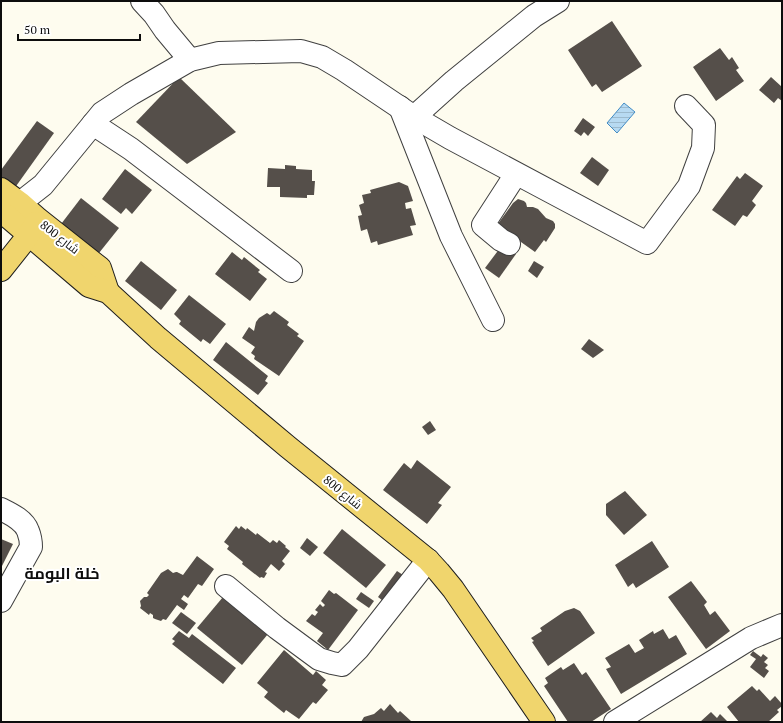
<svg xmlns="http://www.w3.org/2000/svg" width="783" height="723" font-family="'PT Serif',Cairo,serif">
  <defs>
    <pattern id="water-rules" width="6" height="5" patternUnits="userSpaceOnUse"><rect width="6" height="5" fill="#b7daf2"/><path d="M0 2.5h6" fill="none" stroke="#9cbace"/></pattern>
  </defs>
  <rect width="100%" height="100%" fill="#fefcef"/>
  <path fill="url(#water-rules)" stroke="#428cc5" d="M624,103l11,9 -18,21 -10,-10z"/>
  <g fill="#554f4a">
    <path d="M612,21l30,45 -40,26 -6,-8 -4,3 -24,-37z"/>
    <path d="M720,48l9,12 3,-3 7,11 -3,2 8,11 -28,20 -23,-34z"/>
    <path d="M179,77l57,55 -49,32 -51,-42z"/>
    <path d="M771,77l11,10v14l-4,-3 -4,5 -15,-13z"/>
    <path d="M583,118l12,9 -7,9 -4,-4 -3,4 -7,-5z"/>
    <path d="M37,121l17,12 -40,56 -13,-10v-9z"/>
    <path d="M592,157l17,13 -11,16 -18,-13z"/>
    <path d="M285,165l11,1v3l16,1v11h3l-1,14h-7v3l-27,-1v-10h-13l1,-19 17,1z"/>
    <path d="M125,169l27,21 -20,24 -6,-6 -5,6 -19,-15z"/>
    <path d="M745,173l18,13 -11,15 4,4 -9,12 -4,-2 -8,11 -23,-16 25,-34 3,3z"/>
    <path d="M399,182l9,4 5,15 -8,2 1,6 5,-1 5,17 -6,1 3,9 -35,10 -1,-4 -6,2 -4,-14 -6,2 -3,-15 4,-1 -3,-10 5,-2 -2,-8 9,-2 -1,-3z"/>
    <path d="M81,198l38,30 -24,30 -37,-30z"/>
    <path d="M518,199l6,2 2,2 1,4h6l5,2 8,9 7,3 2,3v4l-9,14 -2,-2 -9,12 -38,-27 16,-22z"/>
    <path d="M503,244l13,10 -17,24 -14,-10z"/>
    <path d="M232,252l10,8 2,-3 16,13 -2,2 9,7 -17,22 -35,-27z"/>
    <path d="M141,261l36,29 -16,20 -36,-29z"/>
    <path d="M534,261l10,6 -7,11 -9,-7z"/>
    <path d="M189,295l37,29 -16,20 -7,-5 -2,3 -22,-18 2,-3 -7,-7z"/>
    <path d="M274,311l15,11 -2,3 12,9 -2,2 7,5 -25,35 -25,-17 1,-3 -4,-3 4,-6 -13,-9 7,-11 5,4 2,-9 3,-4 8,-5 3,2z"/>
    <path d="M589,339l15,11 -11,8 -12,-9z"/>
    <path d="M226,342l42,34 -3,5 3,2 -10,12 -45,-35z"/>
    <path d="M430,421l6,9 -8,5 -6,-8z"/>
    <path d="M417,460l34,27 -13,16 4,2 -15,19 -44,-34 21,-27 7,6z"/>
    <path d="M625,491l22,24 -23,20 -18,-20v-11z"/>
    <path d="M236,526l3,3 2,-3 5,4 1,-2 9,7 1,-2 13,10 3,-3 4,3 2,-3 7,6 -1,1 5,4 -8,10 3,3 -6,7 -8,-7 -6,8 2,1 -3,5 -3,-1 -1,1 -18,-14 1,-2 -16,-13 2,-3 -5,-4z"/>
    <path d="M342,529l44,36 -20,23 -43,-35z"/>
    <path d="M307,538l11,9 -8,9 -10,-8z"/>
    <path d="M1,539l12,5 -12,24z"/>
    <path d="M652,541l17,26 -33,21 -3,-5 -5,4 -13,-22z"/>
    <path d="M197,556l17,13 -12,17 -4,-2 -10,14 -4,-3 -3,4 7,5 -4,6 -7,-5 -11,15 -3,-1 -2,2 -6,-2 -2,-1v-3l-3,-2 -1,2 -9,-7 1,-2 -1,-5 4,-4h3l2,-2 -2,-2 14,-20 7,-4 5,4 3,-1h1l6,3z"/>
    <path d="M397,571l6,4 -16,29 -9,-7z"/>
    <path d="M691,581l16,21 -3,3 6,10 5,-4 15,20 -24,18 -38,-52z"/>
    <path d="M329,590l5,4 2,-1 22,17 -30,40 -11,-9 6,-8 -17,-12 6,-7 3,2 3,-4 -3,-2 5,-6 3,3 2,-2 -4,-4z"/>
    <path d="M361,592l13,9 -5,7 -13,-9z"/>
    <path d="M223,597l45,37 -26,31 -45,-37z"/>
    <path d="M574,608l6,3 15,22 -47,33 -16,-24 2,-1 -3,-3 11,-7 -2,-3 25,-17z"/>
    <path d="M181,612l15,11 -9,11 -15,-11z"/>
    <path d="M663,629l6,10 7,-4 11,19 -66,40 -15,-25 5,-2 -6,-9 24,-14 6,9 9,-5 -5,-8 14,-9 1,3z"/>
    <path d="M179,631l10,7 3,-4 44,34 -13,16 -51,-40 3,-3 -3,-2z"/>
    <path d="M284,650l29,25 3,-4 10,9 -4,5 6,5 -12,14 -3,-2 -14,17 -13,-9 -2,3 -20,-16 4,-5 -11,-9z"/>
    <path d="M753,651l8,6 2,-3 5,4 -4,4 4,3 -3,3 4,3 -5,7 -14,-11 6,-8 -6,-4z"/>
    <path d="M574,663l8,12 4,-3 25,37 -20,13h-23l-24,-36 4,-3 -3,-5 16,-11 2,3z"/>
    <path d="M752,686l5,5 2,-2 11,12 5,-5 7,8v2l-5,4 2,2 -11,10h-29l-12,-15z"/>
    <path d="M390,704l8,9 2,-2 11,10 -2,1h-48l3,-5 10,-3 7,-6 3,3z"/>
    <path d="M711,712l6,6 3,-4 8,8h-28z"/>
  </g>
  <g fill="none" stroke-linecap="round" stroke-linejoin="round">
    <g stroke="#404040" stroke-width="24">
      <g id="minor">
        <path d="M142,1l12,13 11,16 25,30"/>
        <path d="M400,107l51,129 42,84"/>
        <path d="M414,117l40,-36 80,-65 24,-15"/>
        <path d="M93,124l38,25 160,122"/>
        <path d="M20,203l23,-18 59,-72 29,-19 59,-34 29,-7 82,-2 21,6 22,13 70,47 36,21 197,105 42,-57 14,-38 1,-23 -18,-19"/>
        <path d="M509,244l-8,-4 -18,-15 33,-51"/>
        <path d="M1,509c10,5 23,11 27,22 2,5 3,11 3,16l-30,54"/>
        <path d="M226,586l51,42 42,31 13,4 10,2 16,-16 70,-89"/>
        <path d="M615,722l136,-84 31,-13"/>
      </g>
    </g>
    <g stroke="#1e1e1e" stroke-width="24">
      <g id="major">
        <path d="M1,189l19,14 18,16 62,49 8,24"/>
        <path d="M1,211l88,75 19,6 50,46 130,109 140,113 11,12 14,17 91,133"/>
        <path d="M1,270l27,-34 8,-13"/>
      </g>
    </g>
    <use href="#minor" stroke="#fff" stroke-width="22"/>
    <use href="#major" stroke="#f0d56d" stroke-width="22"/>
  </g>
  <g text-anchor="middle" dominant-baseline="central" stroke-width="4" stroke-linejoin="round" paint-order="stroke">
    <g font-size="12" fill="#0d0d0d" stroke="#fff">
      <text transform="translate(60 237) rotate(38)">شارع 800</text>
      <text transform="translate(343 492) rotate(39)">شارع 800</text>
    </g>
    <g font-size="16" font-weight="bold" fill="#0d0d0d" stroke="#fff">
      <text x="62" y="573">خلة البومة</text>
    </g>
  </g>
  <rect width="783" height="723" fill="none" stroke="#0d0d0d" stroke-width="4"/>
  <path d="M18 34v6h122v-6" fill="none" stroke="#0d0d0d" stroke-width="2"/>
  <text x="24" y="34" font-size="12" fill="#0d0d0d" stroke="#ffffff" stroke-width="3" paint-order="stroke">50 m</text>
</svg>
